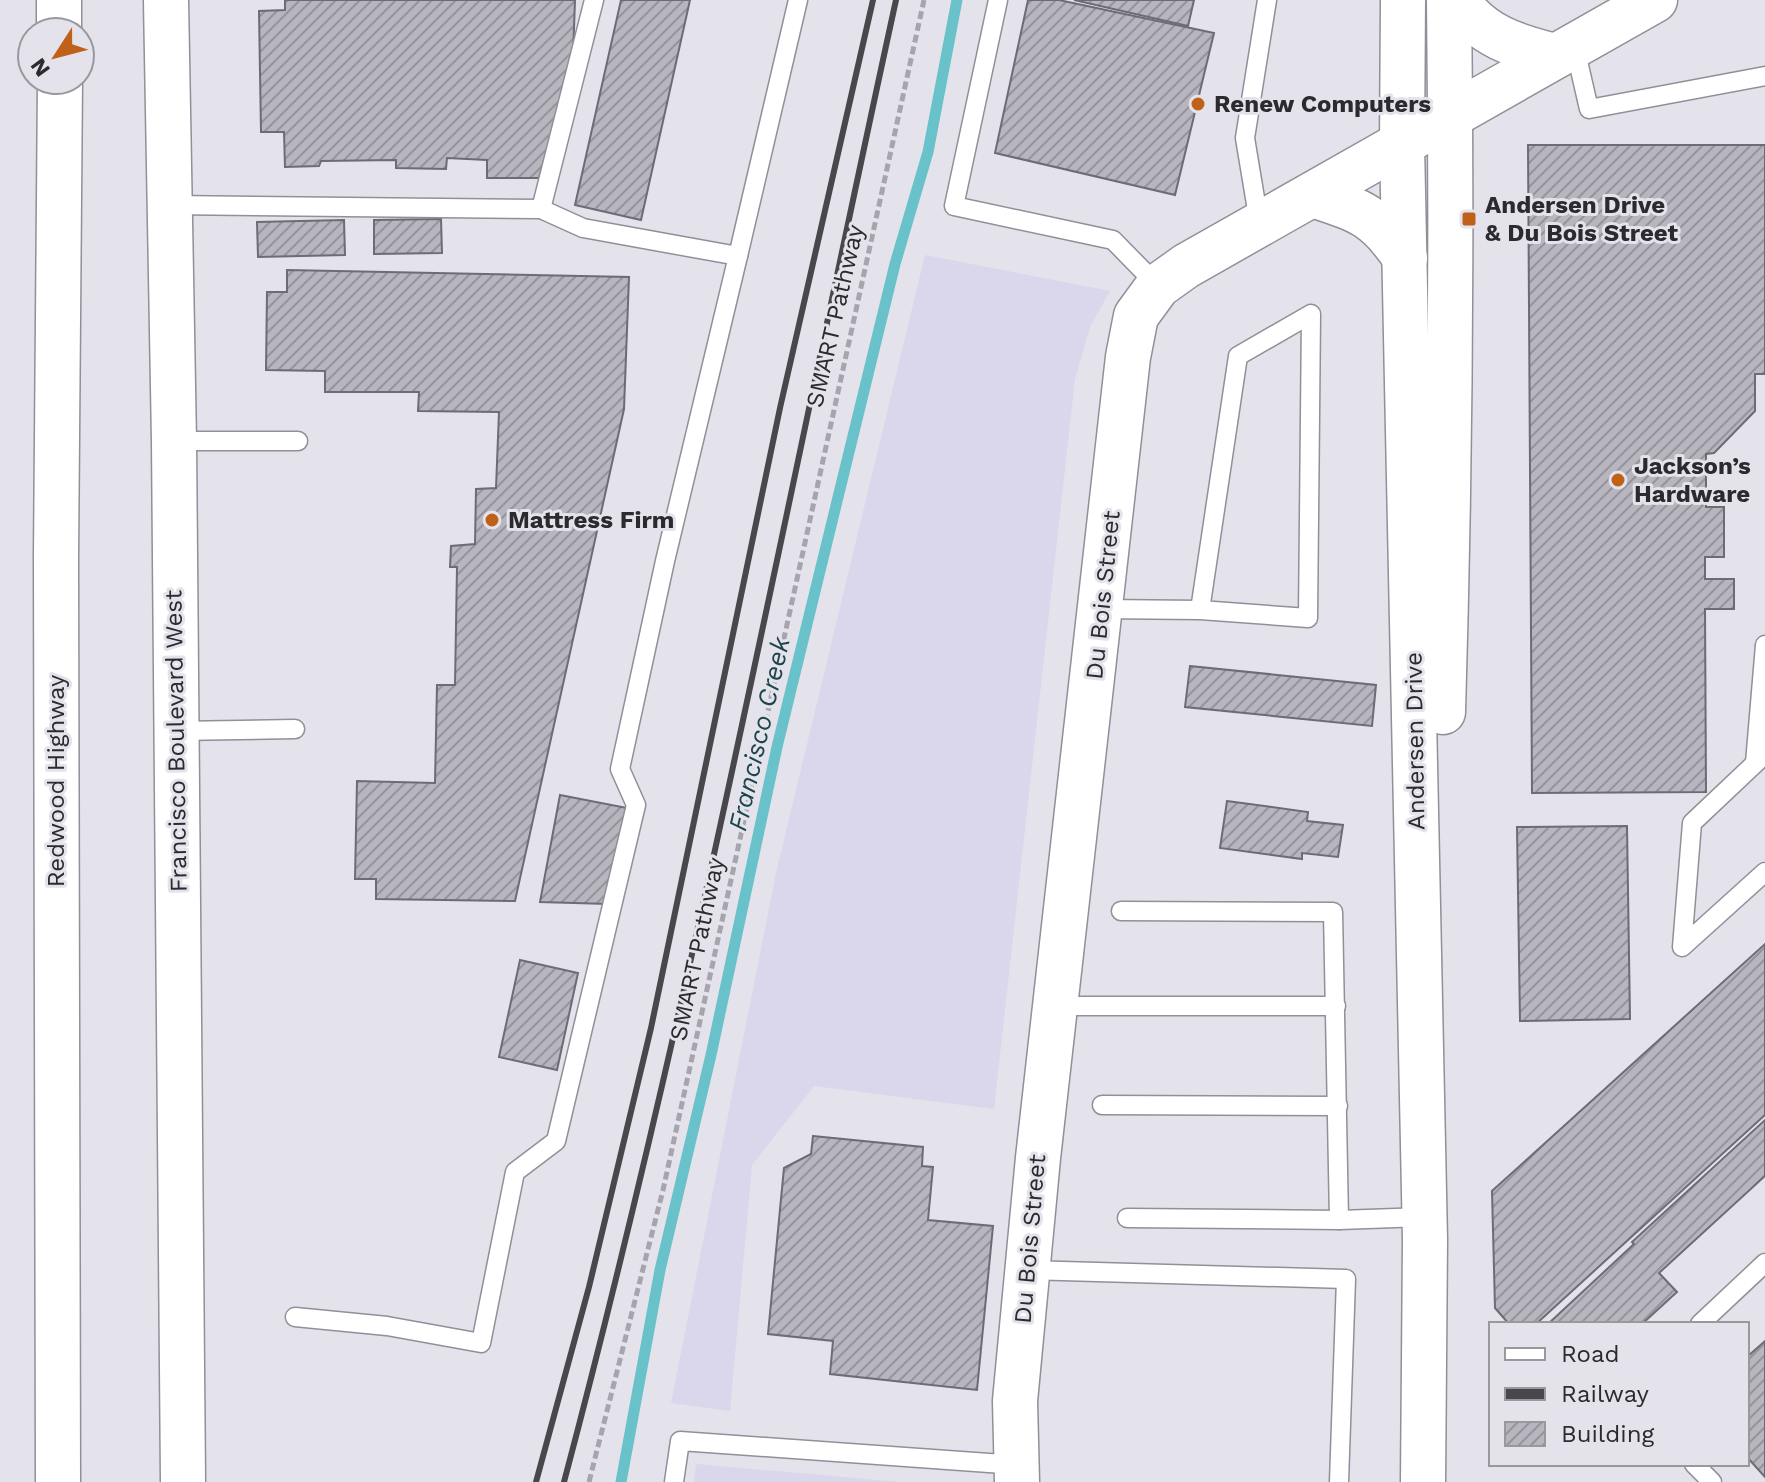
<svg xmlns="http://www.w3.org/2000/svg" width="1765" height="1482" font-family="'Work Sans',sans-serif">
  <defs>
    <pattern id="building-hatch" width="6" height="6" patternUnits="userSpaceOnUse" patternTransform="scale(2)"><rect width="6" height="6" fill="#b7b5be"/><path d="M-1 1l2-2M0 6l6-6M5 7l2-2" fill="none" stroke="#95939b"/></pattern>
  </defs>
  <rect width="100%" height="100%" fill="#e4e2eb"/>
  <g fill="#dad6ec">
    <path d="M925,255l185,36 -20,36 -15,52 -81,730 -180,-23 -62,79 -22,246 -59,-8 105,-530z"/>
    <path d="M696,1464l204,18h-206z"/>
  </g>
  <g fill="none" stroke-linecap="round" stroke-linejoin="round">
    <path stroke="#69c2c9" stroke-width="11" d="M621,1482l39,-212 51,-215 66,-308 118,-483 33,-112 29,-152"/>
  </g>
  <g fill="url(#building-hatch)" stroke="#6d6b73" stroke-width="2">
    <path d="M285,0h290l-2,57 -34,121h-52v-18l-40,-2 -1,11 -50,-1v-8l-75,1 -2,5 -34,1 -1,-35h-23l-2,-121 26,-1z"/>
    <path d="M621,0h69l-49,220 -66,-15z"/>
    <path d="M1028,0h31l155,33 -39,162 -180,-42z"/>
    <path d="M1074,0h120l-6,26z"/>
    <path d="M1528,145h237v229h-10v37l-41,42 -8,1v53h18v50h-19v22h29v30h-29l1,183 -174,1z"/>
    <path d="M441,219l1,34 -68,1v-34z"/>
    <path d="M344,220l1,35 -87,2 -1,-35z"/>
    <path d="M287,270l342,7 -5,132 -109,492 -139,-2v-20h-21l2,-98 78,2 2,-98h18l2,-118h-7l1,-21 24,-2 1,-55 20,-1 3,-76 -81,-1 1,-19h-94v-21l-59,-1 1,-78h20z"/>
    <path d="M1190,666l186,19 -4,41 -187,-19z"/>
    <path d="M560,795l67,13 -19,96 -68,-2z"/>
    <path d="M1227,801l81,11 -1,9 36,4 -5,32 -36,-4v6l-82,-11z"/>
    <path d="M1627,826l3,193 -110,2 -3,-194z"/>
    <path d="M1765,944v171l-229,209h-27l-14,-16 -3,-117z"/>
    <path d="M520,960l58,13 -21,97 -58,-13z"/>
    <path d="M1765,1120v56l-106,97 18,19 -35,32h-94l86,-80 -2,-2z"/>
    <path d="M813,1136l110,11 -1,19 11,1 -5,53 65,6 -16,164 -147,-16 3,-33 -65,-7 16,-166 27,-14z"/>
    <path d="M1765,1341v136l-18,-20v-100z"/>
  </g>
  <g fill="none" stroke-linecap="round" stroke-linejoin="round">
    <g stroke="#918f97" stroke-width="21">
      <g id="lane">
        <path d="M998,0l-44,206 159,34 45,46"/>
        <path d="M1574,44l15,65 176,-33"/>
        <path d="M170,205l371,4 42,19 155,28 -73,305 -45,208 16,36 -80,336 -41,31 -34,171 -94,-17 -92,-9"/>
        <path d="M541,209l53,-209"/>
        <path d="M1259,222l-14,-84 22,-138"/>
        <path d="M738,256l60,-256"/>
        <path d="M174,441h124"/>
        <path d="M1102,609l98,1 108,8 3,-304 -73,42 -38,254"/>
        <path d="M176,731l119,-2"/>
        <path d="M1765,754l-73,69 -10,124 83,-75"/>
        <path d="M1755,763l10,-118"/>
        <path d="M1121,911l212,1 6,308"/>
        <path d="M1055,1006h281"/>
        <path d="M1102,1105l236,1"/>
        <path d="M1127,1218l212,2 85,-3"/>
        <path d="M1027,1270l319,9 -7,203"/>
        <path d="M1700,1324l65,-61"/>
        <path d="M1694,1464l18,18"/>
        <path d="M674,1482l6,-41 337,24"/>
      </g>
    </g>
    <g stroke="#918f97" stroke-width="47">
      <g id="secondary">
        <path d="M166,0l8,441 9,1041"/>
        <path d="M1403,0l-1,145 23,1095 -2,242"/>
        <path d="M1457,0c24,36 58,46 98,56"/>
        <path d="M1313,195c48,16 63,20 92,63"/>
        <path d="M1443,712c7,-237 9,-475 6,-712"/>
        <path d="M1017,1482l-2,-81 23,-243 90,-801 8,-41 22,-30 28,-20 469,-266"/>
      </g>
    </g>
    <g stroke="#918f97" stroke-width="47">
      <g id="highway">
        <path d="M59,0v32"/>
        <path d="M58,1482l-2,-925 4,-477"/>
      </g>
    </g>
    <path stroke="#a6a4ac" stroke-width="5" stroke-dasharray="8 4" stroke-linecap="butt" d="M589,1482l74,-292 261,-1190"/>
    <use href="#lane" stroke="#fff" stroke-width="18"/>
    <use href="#secondary" stroke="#fff" stroke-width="44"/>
    <use href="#highway" stroke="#fff" stroke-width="44"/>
    <g stroke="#48474c" stroke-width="6">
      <path d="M536,1482l53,-195 62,-259 129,-620 93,-408"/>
      <path d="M564,1482c130,-489 224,-988 332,-1482"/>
    </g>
  </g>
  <g fill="#c0611a" stroke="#e4e2eb" stroke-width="3">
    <circle cx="1198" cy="104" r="8"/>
    <rect x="1461" y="211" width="16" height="16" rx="4"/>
    <circle cx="1618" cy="480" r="8"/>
    <circle cx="492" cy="520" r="8"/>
  </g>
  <g text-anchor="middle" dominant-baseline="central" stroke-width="6" stroke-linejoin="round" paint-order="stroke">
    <g font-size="24" font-weight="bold" fill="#2b2a2e" stroke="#e4e2eb" text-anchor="start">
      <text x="1214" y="104">Renew Computers</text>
      <text x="1485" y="205">Andersen Drive<tspan x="1485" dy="28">&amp; Du Bois Street</tspan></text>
      <text x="1634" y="466">Jackson’s<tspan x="1634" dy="28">Hardware</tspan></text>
      <text x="508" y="520">Mattress Firm</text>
    </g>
    <g font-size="24" fill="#2b2a2e" stroke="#e4e2eb">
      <text transform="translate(835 316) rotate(-77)">SMART Pathway</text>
      <text transform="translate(1103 595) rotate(-84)">Du Bois Street</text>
      <text transform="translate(176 741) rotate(-91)">Francisco Boulevard West</text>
      <text transform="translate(1415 741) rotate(-91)">Andersen Drive</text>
      <text transform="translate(56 781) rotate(-90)">Redwood Highway</text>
      <text transform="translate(697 949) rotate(-78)">SMART Pathway</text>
      <text transform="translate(1030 1239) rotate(-85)">Du Bois Street</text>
    </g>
    <g font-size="26" font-style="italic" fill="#1c4549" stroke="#e4e2eb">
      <text transform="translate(759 734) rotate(-77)">Francisco Creek</text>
    </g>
  </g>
  <rect x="1489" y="1322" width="260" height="144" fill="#e4e2eb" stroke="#9a989f" stroke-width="2"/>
  <rect x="1505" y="1348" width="40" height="12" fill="#ffffff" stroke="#9a989f" stroke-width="2"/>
  <text x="1561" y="1362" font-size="24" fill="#2b2a2e">Road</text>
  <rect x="1505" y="1388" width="40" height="12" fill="#48474c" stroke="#9a989f" stroke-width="2"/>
  <text x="1561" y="1402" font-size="24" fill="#2b2a2e">Railway</text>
  <rect x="1505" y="1422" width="40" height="24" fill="url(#building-hatch)" stroke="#9a989f" stroke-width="2"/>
  <text x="1561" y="1442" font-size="24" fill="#2b2a2e">Building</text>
  <g transform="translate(56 56) rotate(234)"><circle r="38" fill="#e4e2eb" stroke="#9a989f" stroke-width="2"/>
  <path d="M0-6L14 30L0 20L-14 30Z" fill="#c0611a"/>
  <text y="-12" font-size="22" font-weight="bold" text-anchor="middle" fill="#2b2a2e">N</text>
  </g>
</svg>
